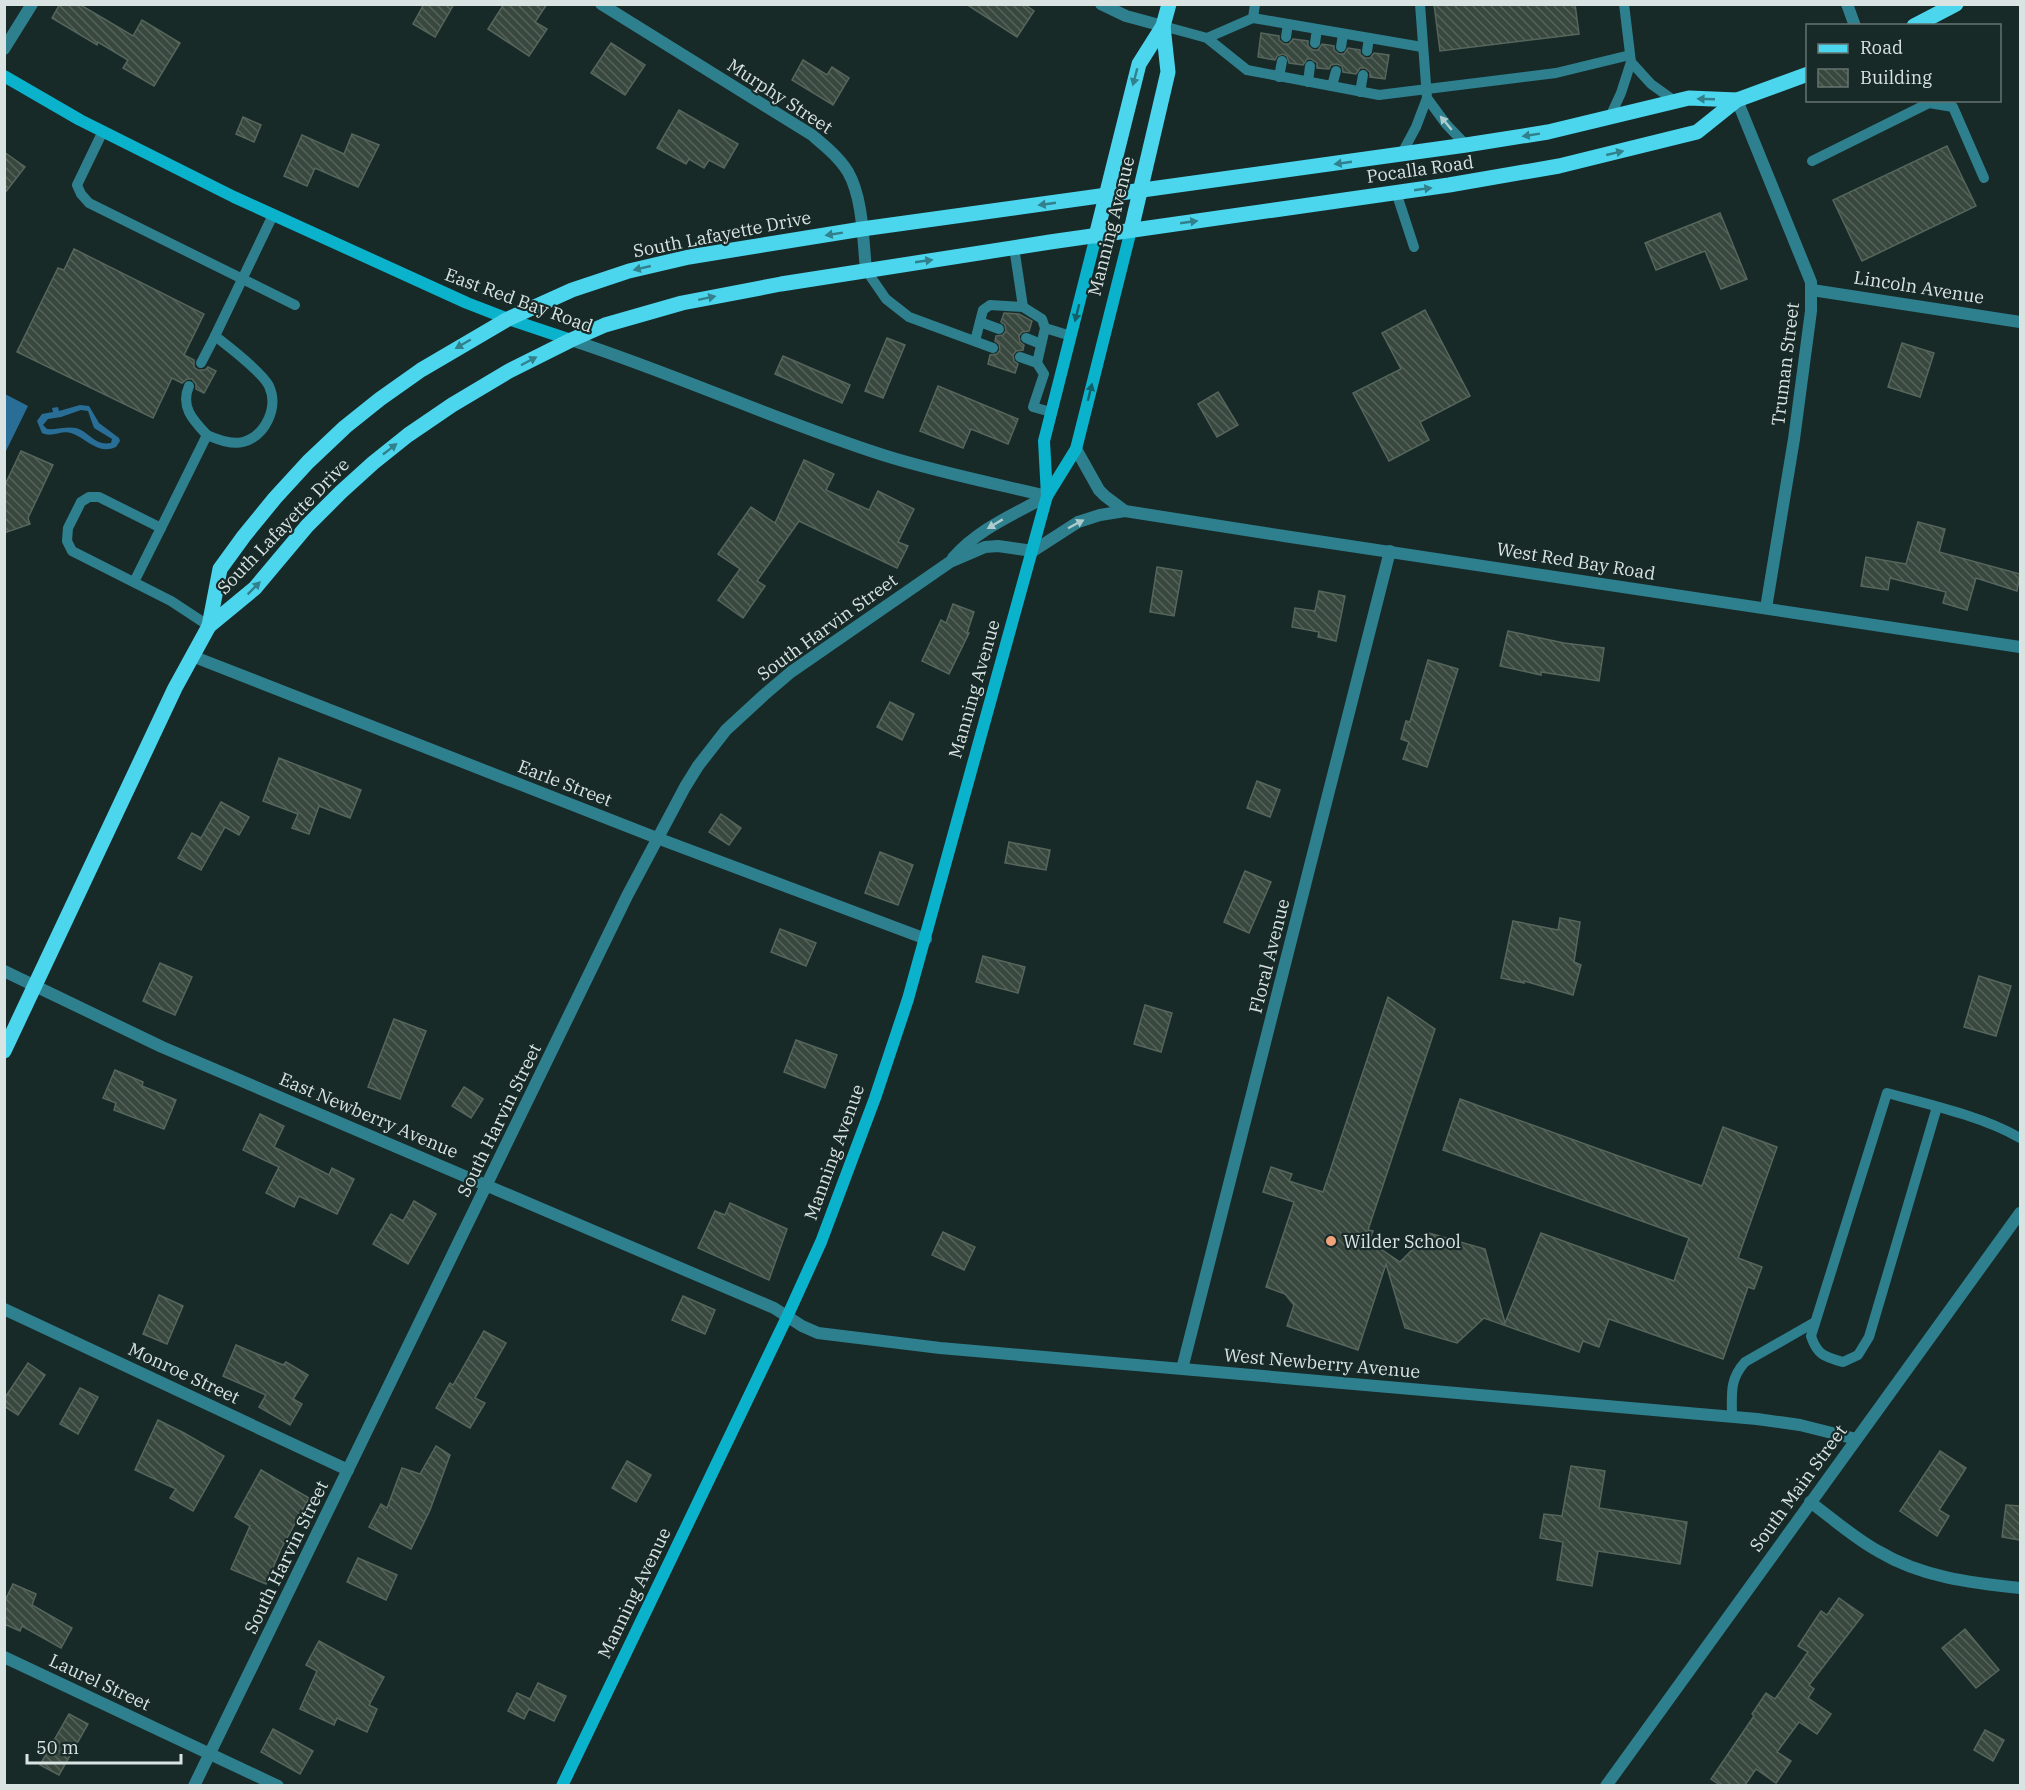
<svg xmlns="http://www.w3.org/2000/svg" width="2025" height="1790" font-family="'IBM Plex Serif',serif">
  <defs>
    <pattern id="building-back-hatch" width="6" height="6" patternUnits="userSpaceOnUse" patternTransform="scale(1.5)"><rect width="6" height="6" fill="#39483e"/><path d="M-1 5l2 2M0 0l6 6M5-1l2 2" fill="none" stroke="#55625a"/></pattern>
  </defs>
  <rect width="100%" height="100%" fill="#182a28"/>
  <g fill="#296e97" fill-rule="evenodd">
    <path d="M5,394l23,12 -23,47z"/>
    <path d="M80,405l9,1 10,17 20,15 1,3 -4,6c-19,8 -28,-8 -45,-14 -10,-3 -19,5 -29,0l-5,-12 5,-7 11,-2 -1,-4 6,-1 1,4zM81,410l7,1 6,17 18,11 -1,4c-17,3 -21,-11 -35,-15 -9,-2 -20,2 -29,1l-4,-4 5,-6 13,-2z"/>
  </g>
  <g fill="url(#building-back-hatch)" stroke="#56665c" stroke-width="1.5">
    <path d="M60,4h19l54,32 9,-16 38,23 -26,43 -31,-18 5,-8 -30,-18 -1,3 -45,-27z"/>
    <path d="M424,4h30l-19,33 -22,-13z"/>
    <path d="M504,4h43l-12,18 12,7 -18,27 -41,-27z"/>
    <path d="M966,4h58l10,7 -17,26z"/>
    <path d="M1434,4h141l4,30 -139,17z"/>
    <path d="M1261,33l18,3v4l5,4h5l4,-5 15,2v5l5,4h5l4,-6 12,2v4l5,4h5l4,-6 12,2v4l5,4h5l4,-5 15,2 -4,24 -15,-2v-5l-5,-4h-5l-4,6 -13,-2 -1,-6 -5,-2 -6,1 -2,4 -12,-1v-5l-6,-4h-4l-4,6 -14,-2 -2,-7 -4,-2 -6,2 -2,4 -17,-3z"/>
    <path d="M611,43l34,22 -20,30 -34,-22z"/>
    <path d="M803,60l24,15 5,-8 17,11 -16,27 -41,-25z"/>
    <path d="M679,110l59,34 -14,24 -15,-8 -5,8 -15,-9 -3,5 -29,-16z"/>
    <path d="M243,117l18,8 -7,17 -18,-8z"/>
    <path d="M352,134l27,11 -21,42 -43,-19 -8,18 -23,-10 18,-41 42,19z"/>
    <path d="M1947,146l29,60 -114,55 -29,-61z"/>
    <path d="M4,152l21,15 -21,27z"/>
    <path d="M1720,213l27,66 -26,10 -16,-38 -49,19 -11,-27z"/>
    <path d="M74,249l130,65 -20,41 10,5v7l4,3h7l3,-3 8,4 -12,22 -8,-4v-5l-4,-5h-5l-5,4 -10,-5 -19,40 -136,-66 41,-84 6,2z"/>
    <path d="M1425,310l45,86 -50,26 9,18 -40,21 -36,-68 48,-24 -19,-36z"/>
    <path d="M1004,313l15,1 13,7 -3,10 -7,1 -3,4 1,6 4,3 -1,5 -7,1 -3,4 1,6 4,3 -3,9 -27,-9 2,-9 7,-1 3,-4 -1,-6 -4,-3 1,-5 7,-1 3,-4 -1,-6 -4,-3z"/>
    <path d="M887,338l18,7 -22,53 -18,-7z"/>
    <path d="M1902,343l32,10 -14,44 -32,-10z"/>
    <path d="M783,356l67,29 -8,18 -67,-29z"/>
    <path d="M938,386l80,33 -10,25 -37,-15 -8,19 -43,-17z"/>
    <path d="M1218,392l20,33 -21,12 -19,-33z"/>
    <path d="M21,451l32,14 -25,53 2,6 -26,9v-46z"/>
    <path d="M804,460l30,14 -8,16 43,20 9,-19 36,18 -16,33 10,4 -11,22 -98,-47 -42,60 8,5 -22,32 -25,-18 22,-31 -22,-15 33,-47 24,16z"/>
    <path d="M1918,522l27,7 -6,23 81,22 -3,17 -41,-13 -9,32 -24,-7 3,-11 -56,-14 -2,12 -27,-4 5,-29 40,7z"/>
    <path d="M1157,567l25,4 -8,45 -24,-4z"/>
    <path d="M1319,591l26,5 -9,45 -18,-4 1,-5 -27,-5 3,-19 20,3z"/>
    <path d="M953,604l21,8 -7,21h2l-20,41 -27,-13 19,-41 5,3z"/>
    <path d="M1508,631l56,12 40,5 -5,33 -58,-9v3l-41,-9z"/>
    <path d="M1428,660l30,9 -31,98 -24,-8 6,-17 -8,-3 5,-18 4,1z"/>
    <path d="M890,702l24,12 -12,26 -25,-13z"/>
    <path d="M279,758l82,32 -11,28 -31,-12 -10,28 -17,-6 6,-14 -35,-13z"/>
    <path d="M1257,781l23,9 -10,27 -23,-9z"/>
    <path d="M221,802l28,15 -10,18 -14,-8 -24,43 -23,-12 14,-25 9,5z"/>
    <path d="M721,814l20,14 -12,17 -20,-13z"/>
    <path d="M1009,842l41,8 -4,20 -41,-7z"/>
    <path d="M880,852l33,13 -15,40 -33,-12z"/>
    <path d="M1245,871l26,11 -22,51 -25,-11z"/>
    <path d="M1560,918l20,4 -6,40 7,3 -8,30 -49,-14v2l-23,-5 12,-57 45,9z"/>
    <path d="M780,929l36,14 -10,23 -35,-14z"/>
    <path d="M983,956l42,11 -7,26 -42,-11z"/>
    <path d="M160,963l32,14 -17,38 -32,-14z"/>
    <path d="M1979,976l32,10 -15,50 -32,-9z"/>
    <path d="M1388,997l47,32 -67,201 5,1 -4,10 31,21 29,-29 56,16 20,74 36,-90 133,48 15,-43 -246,-88 17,-51 242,87 21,-59 54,20 -39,111 24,9 -8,22 -6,-2 -25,72 -114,-40 -10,28 -16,-6 -4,11 -95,-34 -27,25 -52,-15 -19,-64 -28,86 -71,-24 7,-21 -9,-11 -19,-7 28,-85 -31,-10 8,-25 21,7 -3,7 34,11z"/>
    <path d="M1145,1005l27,8 -11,39 -27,-8z"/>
    <path d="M394,1019l32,12 -26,68 -32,-12z"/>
    <path d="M796,1040l41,15 -12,33 -41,-16z"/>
    <path d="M115,1070l28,12 -1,4 34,14 -12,29 -50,-19 2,-7 -13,-5z"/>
    <path d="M464,1087l19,12 -12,19 -19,-12z"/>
    <path d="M260,1114l24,12 -10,21 55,28 3,-7 22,11 -17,35 -38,-18 -5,11 -28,-14 13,-26 -36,-17z"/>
    <path d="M414,1201l22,13 -28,50 -35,-20 18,-30 12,7z"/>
    <path d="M730,1203l57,26 -18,51 -71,-32 17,-37 10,4z"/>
    <path d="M943,1232l32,15 -11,23 -32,-15z"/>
    <path d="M159,1295l24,11 -16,38 -24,-10z"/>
    <path d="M683,1296l32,14 -10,24 -33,-14z"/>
    <path d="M484,1331l22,12 -31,55 10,5 -15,25 -34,-20 14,-25 3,2z"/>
    <path d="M236,1345l47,20 3,-3 22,13 -15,24 9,5 -12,21 -31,-18 7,-12 -43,-19z"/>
    <path d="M28,1363l17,12 -27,40 -14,-9v-7z"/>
    <path d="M80,1388l18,9 -20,37 -18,-10z"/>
    <path d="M158,1420l26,13 40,23 -31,55 -23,-13 6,-9 -41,-19z"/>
    <path d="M436,1446l14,9 -20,55 -19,39 -42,-22 12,-23 6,4 15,-40 18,6z"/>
    <path d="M1940,1451l26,17 -27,42 10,6 -12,20 -37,-25z"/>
    <path d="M627,1461l24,14 -15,27 -24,-14z"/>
    <path d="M1571,1466l34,5 -6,37 88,14 -7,42 -82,-13 -6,35 -35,-6 6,-38 -23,-4 4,-24 18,2z"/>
    <path d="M261,1470l48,28 -28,51 -15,35 -35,-15 19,-43 -15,-9z"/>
    <path d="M2006,1505l14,1v34l-18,-3z"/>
    <path d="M358,1558l39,17 -11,25 -39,-18z"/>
    <path d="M13,1584l23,10 -4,11 40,23 -11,20 -39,-22 -2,5 -16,-7v-21z"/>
    <path d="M1839,1598l24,17 -54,70 5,4 -6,9 23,16 -14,20 -18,-12 -22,30 14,9 -15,22 -20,-14 -11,16h-25l-9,-6 43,-63 -2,-2 14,-21 9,6 33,-47 -10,-6 23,-35 6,4z"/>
    <path d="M1965,1629l34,41 -23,18 -34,-40z"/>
    <path d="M319,1641l65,36 -15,28 8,4 -10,23 -30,-14 -3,7 -34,-16 17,-38 -11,-6z"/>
    <path d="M538,1683l28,13 -12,25 -25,-12 -5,10 -16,-8 9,-18 13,6z"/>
    <path d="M69,1714l19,10 -29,51 -19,-10z"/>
    <path d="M273,1729l40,22 -13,23 -39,-22z"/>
    <path d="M1985,1730l19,10 -11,21 -19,-11z"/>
  </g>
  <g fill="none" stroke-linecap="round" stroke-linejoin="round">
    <g stroke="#2e808f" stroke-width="10">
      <path d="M1253,18l2,-14"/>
      <path d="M1163,26l44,12 40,32 132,25 177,-22 74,-18"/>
      <path d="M1286,37l2,-13"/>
      <path d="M1207,38l46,-20 169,29"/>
      <path d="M1315,43l2,-14"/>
      <path d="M1341,47l2,-13"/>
      <path d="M1367,51l2,-13"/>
      <path d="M1631,62l20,22 25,18"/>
      <path d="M1279,77l3,-16"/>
      <path d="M1308,82l2,-16"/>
      <path d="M1332,86l4,-15"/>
      <path d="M1360,92l3,-17"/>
      <path d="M1427,98l19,26 20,21"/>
      <path d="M1928,100l1,3 24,4 31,71"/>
      <path d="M1609,119l12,-26 10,-31 -7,-58"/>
      <path d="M103,131l-26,54 4,9 8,9 206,102"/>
      <path d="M1401,155l15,-28 11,-29 -7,-94"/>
      <path d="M1812,161l117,-58"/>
      <path d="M1396,192l18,55"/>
      <path d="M866,270l20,29 23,18 84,31"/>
      <path d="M1023,307l19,12 3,9 -8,35"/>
      <path d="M980,322l19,7"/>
      <path d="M1045,328l26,8"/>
      <path d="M1026,338l15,6"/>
      <path d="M975,341l8,-31 7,-5 33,2 -9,-60"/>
      <path d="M1020,357l17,6 7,11 -11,33 18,5"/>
      <path d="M201,363l14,-27"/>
      <path d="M189,386c-9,21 4,34 18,49"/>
      <path d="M161,528l46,-93c10,4 24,10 36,7 22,-6 36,-34 26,-56 -7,-14 -41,-40 -54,-50l58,-121"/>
      <path d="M134,582l27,-54 -62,-31h-10l-8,5 -13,26 -1,13 5,10 99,50 38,25"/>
      <path d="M1937,1107l-68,230 -11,18 -15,7c-18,-5 -26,-7 -32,-26l76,-243c41,11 97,24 133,45"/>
      <path d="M1732,1417c0,-23 -3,-37 13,-55l70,-40"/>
    </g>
    <g stroke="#2e808f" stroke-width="12">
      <path d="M601,4l211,131c13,11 27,22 36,37 15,26 15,68 18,98"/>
      <path d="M1101,4l25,12 37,10"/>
      <path d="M1847,4l8,22"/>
      <path d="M4,49l28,-45"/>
      <path d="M1737,100l74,182v29l-17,128 -28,169"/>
      <path d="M1812,290l208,32"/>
      <path d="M571,340c105,34 206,81 312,115 54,17 109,28 164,41"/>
      <path d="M1076,449l23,41 6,6 20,15"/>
      <path d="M953,558c25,-29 60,-43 94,-62"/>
      <path d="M192,656l465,182 269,101"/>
      <path d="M4,971l158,76 612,261 28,18 16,7 122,15 817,71 43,6 56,14"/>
      <path d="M4,1309l344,161"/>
      <path d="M1182,1369l208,-818"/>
      <path d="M1810,1502c22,16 44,36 68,49 43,26 93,32 142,37"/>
      <path d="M4,1657l274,129"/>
      <path d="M194,1786l433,-890 58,-109 13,-21 28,-36 38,-35 27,-23 159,-110 35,-15 13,-1 35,5 45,-29 22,-7 25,-4 159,25 736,111"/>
      <path d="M1606,1786l414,-573"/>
    </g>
    <g stroke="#0ab2cb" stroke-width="12">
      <path d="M4,76l76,44 154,77 233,106 41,16 63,21"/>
      <path d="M1047,496l-3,-55 52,-205"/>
      <path d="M562,1786l225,-469 34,-75 54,-144 33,-99 139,-503 29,-47 55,-219"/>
    </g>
    <g stroke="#4bd6ee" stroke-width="15">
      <path d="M1914,26l42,-22"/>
      <path d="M1131,230l37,-158 -5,-46"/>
      <path d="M1096,236l43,-172 24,-38 6,-22"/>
      <path d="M209,626l46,-38 52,-62 34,-34 32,-29 35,-28 44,-30 57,-34 62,-31 34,-15 77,-22 99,-19 269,-42 399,-57 110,-19 138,-34 40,-32 71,-26"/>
      <path d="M4,1051l171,-363 34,-62 11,-57 24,-33 31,-38 33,-36 37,-35 35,-28 41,-29 87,-51 64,-29 57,-19 60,-14 173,-28 604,-84 82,-13 141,-34 48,2"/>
    </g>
  </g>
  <defs><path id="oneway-solid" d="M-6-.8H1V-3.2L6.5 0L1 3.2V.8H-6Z" transform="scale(1.5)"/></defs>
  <g fill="#32808b">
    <use href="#oneway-solid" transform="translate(1135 77) rotate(105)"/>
    <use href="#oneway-solid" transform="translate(1706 99) rotate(-178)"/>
    <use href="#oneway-solid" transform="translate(1531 135) rotate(171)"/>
    <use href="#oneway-solid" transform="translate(1615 153) rotate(-13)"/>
    <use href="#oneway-solid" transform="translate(1343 163) rotate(172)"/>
    <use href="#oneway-solid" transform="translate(1423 189) rotate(-8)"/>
    <use href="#oneway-solid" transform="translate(1047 204) rotate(172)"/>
    <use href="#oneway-solid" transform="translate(1189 222) rotate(-8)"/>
    <use href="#oneway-solid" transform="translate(834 234) rotate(171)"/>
    <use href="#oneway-solid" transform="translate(924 261) rotate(-8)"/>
    <use href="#oneway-solid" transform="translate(642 268) rotate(167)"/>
    <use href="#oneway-solid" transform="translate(707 298) rotate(-12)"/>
    <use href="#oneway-solid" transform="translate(463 344) rotate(150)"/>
    <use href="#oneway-solid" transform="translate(529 361) rotate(-28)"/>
    <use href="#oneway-solid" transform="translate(390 449) rotate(-38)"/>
    <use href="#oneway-solid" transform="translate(254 588) rotate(-45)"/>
  </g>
  <g fill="#aecbcd">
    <use href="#oneway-solid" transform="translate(1446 123) rotate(-130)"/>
    <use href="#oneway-solid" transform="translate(995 524) rotate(149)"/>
    <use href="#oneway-solid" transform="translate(1076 524) rotate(-28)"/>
  </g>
  <g fill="#126069">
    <use href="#oneway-solid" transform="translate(1077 313) rotate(104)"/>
    <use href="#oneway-solid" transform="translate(1090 392) rotate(-76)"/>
  </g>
  <circle fill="#f0a27b" stroke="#182a28" stroke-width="2" cx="1331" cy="1241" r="6"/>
  <g text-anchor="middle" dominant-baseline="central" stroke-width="4.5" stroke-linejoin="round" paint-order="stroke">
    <g font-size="18" fill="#d9e4e2" stroke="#182a28">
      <text transform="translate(780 96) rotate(33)">Murphy Street</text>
      <text transform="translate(1420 169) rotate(-8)">Pocalla Road</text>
      <text transform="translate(1111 226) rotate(-76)">Manning Avenue</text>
      <text transform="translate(722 234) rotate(-11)">South Lafayette Drive</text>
      <text transform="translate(1919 287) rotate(9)">Lincoln Avenue</text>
      <text transform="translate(519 300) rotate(20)">East Red Bay Road</text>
      <text transform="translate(1785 364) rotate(-83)">Truman Street</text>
      <text transform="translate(283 526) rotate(-46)">South Lafayette Drive</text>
      <text transform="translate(1576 561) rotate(9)">West Red Bay Road</text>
      <text transform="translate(827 627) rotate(-36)">South Harvin Street</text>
      <text transform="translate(974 689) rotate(-74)">Manning Avenue</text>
      <text transform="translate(565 783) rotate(21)">Earle Street</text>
      <text transform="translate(1269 956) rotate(-76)">Floral Avenue</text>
      <text transform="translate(369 1115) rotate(23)">East Newberry Avenue</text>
      <text transform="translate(499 1120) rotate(-64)">South Harvin Street</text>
      <text transform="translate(834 1152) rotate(-70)">Manning Avenue</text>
      <text transform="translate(1322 1363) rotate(5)">West Newberry Avenue</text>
      <text transform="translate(184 1373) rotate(25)">Monroe Street</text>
      <text transform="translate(1798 1488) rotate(-54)">South Main Street</text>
      <text transform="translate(286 1557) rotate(-64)">South Harvin Street</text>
      <text transform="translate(634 1593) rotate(-64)">Manning Avenue</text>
      <text transform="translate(100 1682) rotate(25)">Laurel Street</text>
    </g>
    <g font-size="18" fill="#d9e4e2" stroke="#182a28" text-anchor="start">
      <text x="1343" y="1241">Wilder School</text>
    </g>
  </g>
  <rect width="2025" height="1790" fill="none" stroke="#d9e4e2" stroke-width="12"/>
  <rect x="1806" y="24" width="195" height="78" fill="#182a28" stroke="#657472" stroke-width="1.5"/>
  <rect x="1818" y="44" width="30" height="9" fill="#4bd6ee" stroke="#657472" stroke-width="1.5"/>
  <text x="1860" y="54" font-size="18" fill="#d9e4e2">Road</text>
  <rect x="1818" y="69" width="30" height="18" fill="url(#building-back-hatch)" stroke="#657472" stroke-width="1.5"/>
  <text x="1860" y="84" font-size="18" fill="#d9e4e2">Building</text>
  <path d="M27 1754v9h154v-9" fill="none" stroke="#d9e4e2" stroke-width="3"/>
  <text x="36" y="1754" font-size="18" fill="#d9e4e2" stroke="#182a28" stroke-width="4.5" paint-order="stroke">50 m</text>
</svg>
